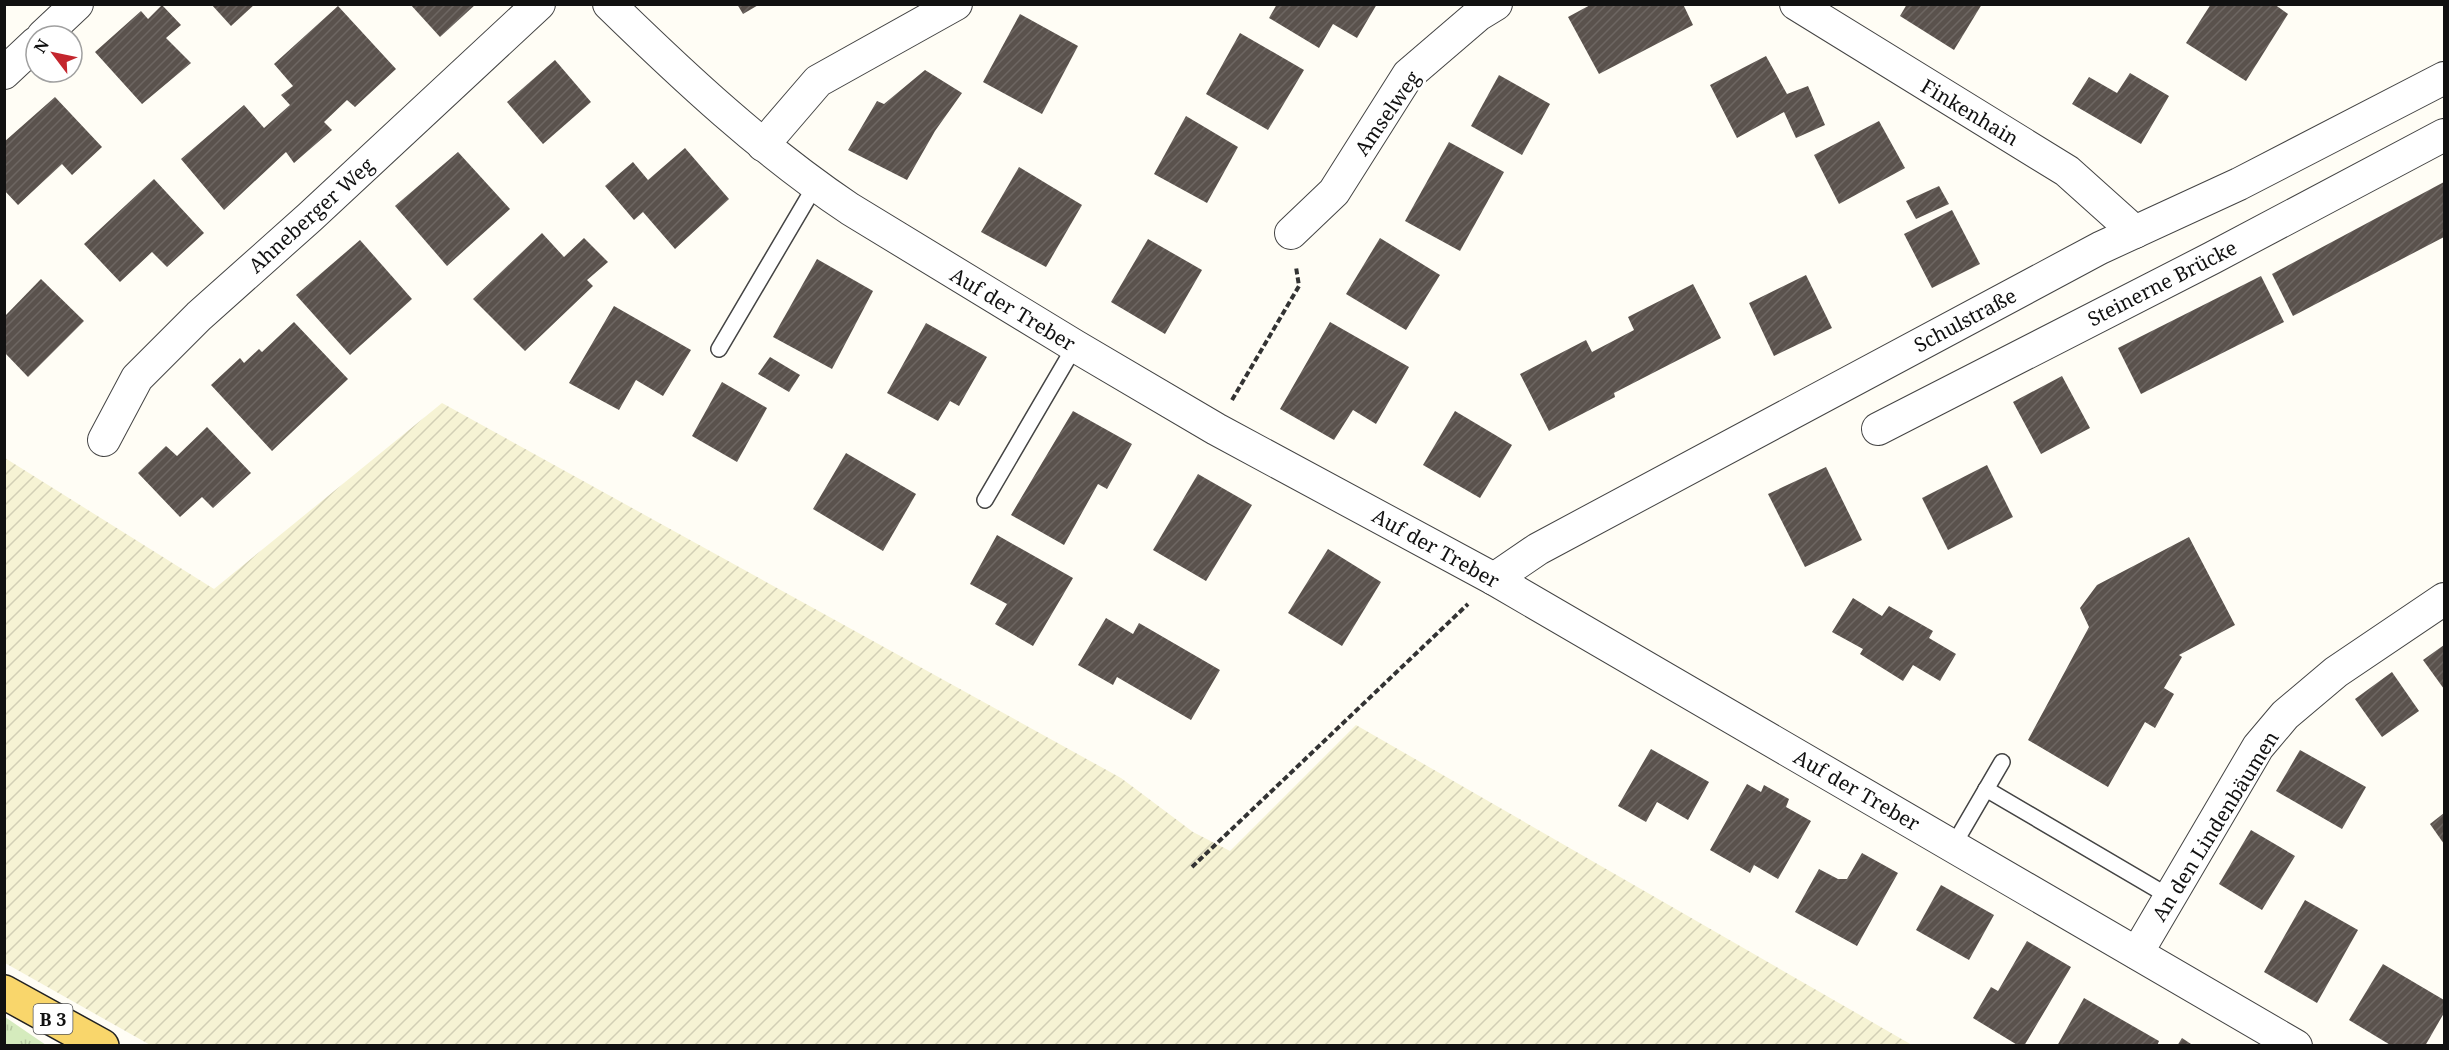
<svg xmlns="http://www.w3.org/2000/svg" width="2449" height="1050" font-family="'Noto Serif',serif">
  <defs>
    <pattern id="farmland-furrows" width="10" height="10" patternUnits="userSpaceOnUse" patternTransform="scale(1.5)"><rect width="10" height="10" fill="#f6f3d4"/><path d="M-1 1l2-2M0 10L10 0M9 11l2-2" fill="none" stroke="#d2cfb5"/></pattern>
    <pattern id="grass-tufts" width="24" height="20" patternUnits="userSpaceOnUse" patternTransform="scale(1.5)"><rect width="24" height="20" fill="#d5ebbd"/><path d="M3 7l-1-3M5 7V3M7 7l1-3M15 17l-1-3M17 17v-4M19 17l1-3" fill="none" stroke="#b6c8a1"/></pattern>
    <pattern id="building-hatch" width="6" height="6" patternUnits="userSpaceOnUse" patternTransform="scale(1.5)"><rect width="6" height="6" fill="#5a524d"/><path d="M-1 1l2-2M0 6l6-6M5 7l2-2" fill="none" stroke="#6d6662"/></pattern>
  </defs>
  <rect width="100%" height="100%" fill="#fffdf5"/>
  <path fill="url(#farmland-furrows)" d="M442,403l679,375 72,54 37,19 126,-126 556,320 -1760,1 -147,-83v-505l209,131z"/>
  <path fill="url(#grass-tufts)" d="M5,1017l41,28h-41z"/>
  <g fill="url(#building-hatch)">
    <path d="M211,4h44l-24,22z"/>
    <path d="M410,4h66l-36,33z"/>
    <path d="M737,4h23l-17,10z"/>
    <path d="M1277,4h100l-20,34 -24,-14 -14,24 -50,-30z"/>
    <path d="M1592,4h91l10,21 -94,49 -31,-57z"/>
    <path d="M1907,4h75l-28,46 -54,-34z"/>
    <path d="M2211,4h63l14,10 -42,67 -60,-38z"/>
    <path d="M162,5l19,20 -15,13 25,25 -49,41 -47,-52 46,-41 7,8z"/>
    <path d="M338,6l58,63 -41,38 -8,-7 -23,22 8,8 -38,33 -8,-11 -62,58 -43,-51 63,-54 20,23 26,-23 -9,-10 12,-9 -19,-22z"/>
    <path d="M1020,14l58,32 -36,68 -59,-32z"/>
    <path d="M1240,33l64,37 -36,60 -62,-36z"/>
    <path d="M1766,56l21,38 21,-8 17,39 -29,13 -12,-26 -47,26 -27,-53z"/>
    <path d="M555,60l36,42 -48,42 -36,-42z"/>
    <path d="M925,70l37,23 -27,38 -28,49 -59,-30 29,-49 7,3z"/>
    <path d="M2130,73l39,23 -28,48 -69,-40 17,-27 28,16z"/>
    <path d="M1499,75l51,29 -28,51 -51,-29z"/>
    <path d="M55,97l47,50 -30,28 -10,-11 -44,41 -14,-15v-48z"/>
    <path d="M1186,116l52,31 -31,56 -53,-29z"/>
    <path d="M1879,121l26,47 -66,36 -25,-49z"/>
    <path d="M1449,142l55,30 -44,79 -55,-30z"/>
    <path d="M685,148l44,51 -54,50 -32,-37 -9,8 -29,-34 28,-24 15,18z"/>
    <path d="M458,152l52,57 -63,57 -52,-60z"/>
    <path d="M1019,167l63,38 -36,62 -65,-35z"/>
    <path d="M154,179l50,54 -37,34 -15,-15 -32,30 -36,-38z"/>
    <path d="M2444,182v55l-151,79 -21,-42z"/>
    <path d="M1939,186l10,18 -33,15 -10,-18z"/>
    <path d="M1952,210l28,54 -48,24 -28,-54z"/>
    <path d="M542,233l22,24 20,-19 24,24 -21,18 6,6 -68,65 -52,-52z"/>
    <path d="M1380,238l60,37 -34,55 -60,-36z"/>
    <path d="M1148,239l54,31 -37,64 -54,-32z"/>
    <path d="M360,240l52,59 -62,56 -54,-60z"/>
    <path d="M817,259l56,32 -41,78 -59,-32z"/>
    <path d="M1806,275l26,53 -58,28 -25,-53z"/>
    <path d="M2261,276l23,46 -143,72 -23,-46z"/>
    <path d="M41,279l43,42 -56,56 -23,-24v-37z"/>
    <path d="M1693,284l28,54 -107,55 1,4 -66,34 -29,-57 66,-34 6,12 42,-22 -6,-13z"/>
    <path d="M614,306l77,44 -28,46 -27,-16 -17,30 -50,-27z"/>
    <path d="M294,322l54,57 -76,72 -61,-66 29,-27 4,5 15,-14 3,3z"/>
    <path d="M1330,322l79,45 -33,57 -23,-14 -19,30 -54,-31z"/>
    <path d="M926,323l61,34 -28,49 -9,-5 -12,20 -51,-28z"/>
    <path d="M770,357l30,18 -11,17 -31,-18z"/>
    <path d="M2062,376l28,52 -49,26 -28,-52z"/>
    <path d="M722,382l45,26 -30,54 -45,-26z"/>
    <path d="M1073,411l59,33 -25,45 -9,-5 -34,61 -53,-30z"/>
    <path d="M1455,411l57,34 -32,53 -57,-33z"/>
    <path d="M207,427l44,46 -38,35 -11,-11 -22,20 -42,-44 28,-27 11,10z"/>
    <path d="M846,453l70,41 -33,57 -70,-42z"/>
    <path d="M1987,465l26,52 -65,33 -26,-52z"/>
    <path d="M1826,467l36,73 -57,27 -37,-73z"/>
    <path d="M1198,474l54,31 -46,76 -53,-31z"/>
    <path d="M997,535l76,43 -40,68 -38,-22 12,-20 -37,-20z"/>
    <path d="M2189,537l46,88 -56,30 3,2 -18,31 10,6 -19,34 -10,-6 -37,65 -80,-47 61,-113 -9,-19 17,-23z"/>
    <path d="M1328,549l53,33 -39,64 -54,-33z"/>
    <path d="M1853,598l29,18 7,-10 44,25 -4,7 27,16 -16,27 -27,-16 -10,16 -43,-27 3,-5 -31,-17z"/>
    <path d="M1106,618l27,16 6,-11 81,47 -29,50 -74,-43 -4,8 -35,-20z"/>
    <path d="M2444,645v44l-21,-29z"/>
    <path d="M2392,672l27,39 -37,26 -27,-38z"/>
    <path d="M1651,749l58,33 -21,38 -31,-18 -11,20 -28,-16z"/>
    <path d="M2300,750l66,37 -24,42 -66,-38z"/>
    <path d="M1747,784l14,8 3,-7 25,14 -3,8 25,14 -33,58 -24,-14 -4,8 -40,-23z"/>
    <path d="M2444,813v31l-14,-20z"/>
    <path d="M2251,830l44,26 -33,54 -43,-26z"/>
    <path d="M1862,853l36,20 -41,73 -62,-34 24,-43 19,10h9z"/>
    <path d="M1941,885l53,30 -25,45 -53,-30z"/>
    <path d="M2305,900l53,30 -41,73 -53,-31z"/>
    <path d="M2027,941l44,26 -47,79h-5l-46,-28 18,-31 7,4z"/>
    <path d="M2383,964l61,36v13l-19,33h-33l-43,-26z"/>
    <path d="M2084,998l75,43 -2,5h-100z"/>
    <path d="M2182,1038l12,8h-17z"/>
  </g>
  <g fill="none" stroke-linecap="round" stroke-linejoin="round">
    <g stroke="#444" stroke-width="18">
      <g id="service">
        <path d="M719,349l96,-163"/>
        <path d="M985,500l90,-154"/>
        <path d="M1986,789l184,108"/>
        <path d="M1953,846l49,-84"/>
      </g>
    </g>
    <g stroke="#444" stroke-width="34">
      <g id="minor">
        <path d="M609,4c76,74 153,146 241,205l225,137 141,83 278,150 802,467"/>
        <path d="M1796,4l271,167 68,61"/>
        <path d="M43,36l34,-32"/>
        <path d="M4,73l32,-30"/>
        <path d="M763,145l55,-64 138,-77"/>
        <path d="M1291,233l43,-41 74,-117 70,-60 18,-11"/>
        <path d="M1878,429l334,-171 232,-123"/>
        <path d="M104,440l33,-62 62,-62 111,-99 229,-213"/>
        <path d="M1494,579l44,-30 562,-301 139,-64 205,-106"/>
        <path d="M2137,953l121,-206 27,-32 51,-43 108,-73"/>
      </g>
    </g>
    <g stroke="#222" stroke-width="36">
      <path id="primary" d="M4,992l98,54"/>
    </g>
    <g stroke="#333" stroke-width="4" stroke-dasharray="6 3" stroke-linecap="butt">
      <path d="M1232,400l67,-114 -3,-19"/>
      <path d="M1192,867l276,-263"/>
    </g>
    <use href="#service" stroke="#fff" stroke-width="15"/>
    <use href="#minor" stroke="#fff" stroke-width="32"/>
    <use href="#primary" stroke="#f9d66b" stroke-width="33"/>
  </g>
  <g text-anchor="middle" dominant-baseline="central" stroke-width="6" stroke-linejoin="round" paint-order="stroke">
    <rect fill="#fff" stroke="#585858" stroke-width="1.5" x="33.5" y="1004" width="39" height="30" rx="4.5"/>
    <g font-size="18" font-weight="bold" fill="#111">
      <text x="53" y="1019">B 3</text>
    </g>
    <g font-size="20" fill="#111" stroke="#fff">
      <text transform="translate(1970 112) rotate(31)">Finkenhain</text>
      <text transform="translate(1387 113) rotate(-55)">Amselweg</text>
      <text transform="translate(311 215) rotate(-42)">Ahneberger Weg</text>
      <text transform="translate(2162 283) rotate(-27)">Steinerne Brücke</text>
      <text transform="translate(1013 309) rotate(31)">Auf der Treber</text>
      <text transform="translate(1965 320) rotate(-28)">Schulstraße</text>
      <text transform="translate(1436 548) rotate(29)">Auf der Treber</text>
      <text transform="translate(1857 790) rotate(30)">Auf der Treber</text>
      <text transform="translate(2215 826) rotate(-58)">An den Lindenbäumen</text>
    </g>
  </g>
  <rect width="2449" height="1050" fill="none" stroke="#111111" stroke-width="12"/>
  <g transform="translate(54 54) rotate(302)"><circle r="28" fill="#ffffff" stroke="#a0a0a0" stroke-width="1.5"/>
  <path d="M0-4.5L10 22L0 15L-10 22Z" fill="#c4262e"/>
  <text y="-9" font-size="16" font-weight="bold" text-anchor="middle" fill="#111111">N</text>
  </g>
</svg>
